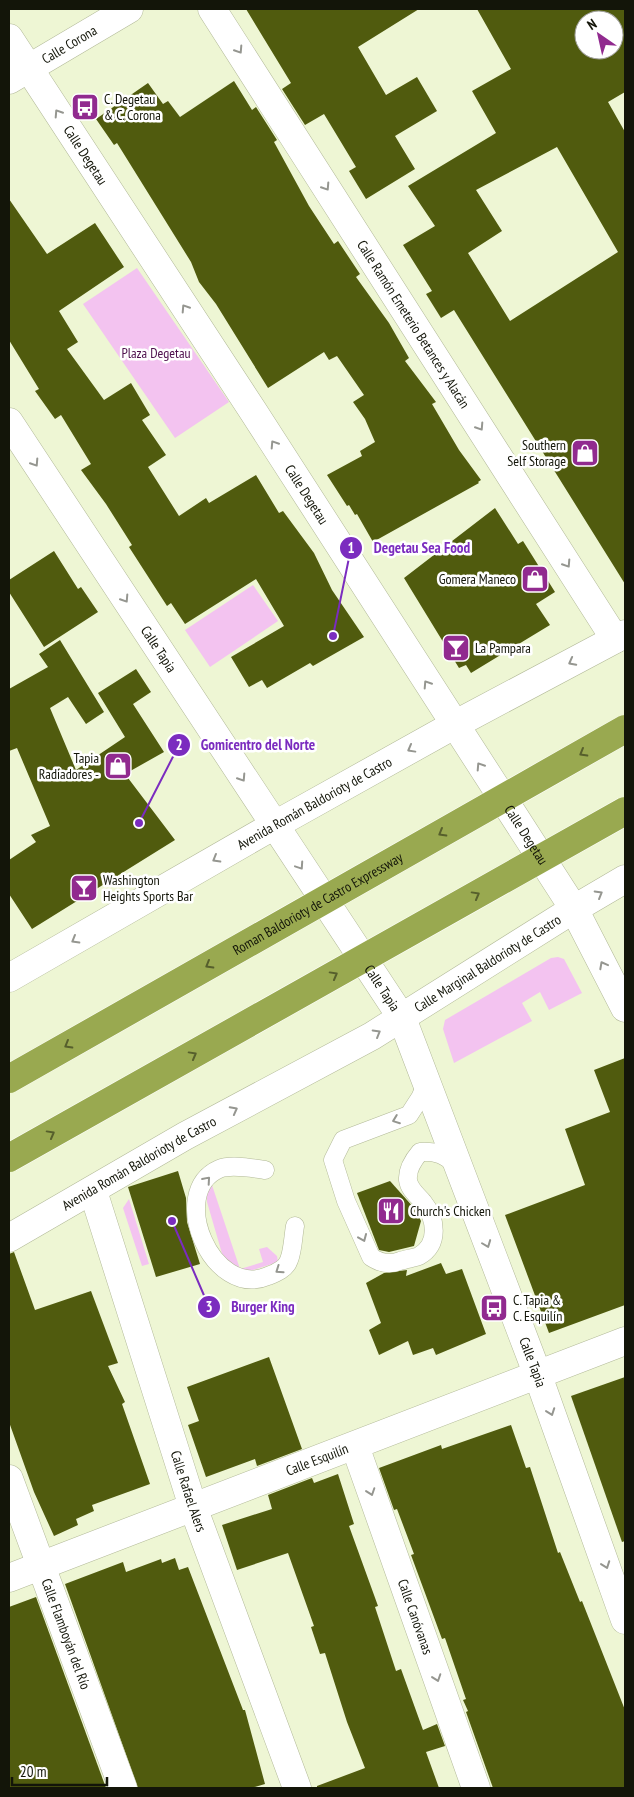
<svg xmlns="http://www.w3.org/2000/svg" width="634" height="1797" font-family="'PT Sans Narrow',sans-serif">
  <rect width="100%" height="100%" fill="#eef6d4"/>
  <g fill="#f3c3f0">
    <path d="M137,268l92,134 -54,36 -92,-134z"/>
    <path d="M253,585l25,36 -68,46 -25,-37z"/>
    <path d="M558,957l6,2 18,34 -33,17 -9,-18 -18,11 10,18 -78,42 -11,-34 2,-9 106,-62z"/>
    <path d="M212,1185l28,84 23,-7 -4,-13 8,-2 10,9 1,6 -25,8 -14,1 -16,-14 -16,-55v-8z"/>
    <path d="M129,1199l20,65 -7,2 -19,-58z"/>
  </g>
  <g fill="#505b0e" fill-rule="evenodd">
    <path d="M246,9h173l-61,38 28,48 31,-18 20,34 -42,25 20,33 -49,30 -17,-28 7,-4 -32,-53 -19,11 -23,-36 9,-6z"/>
    <path d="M477,9h148v83l-17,10 17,30v452l-171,-274 -13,8 -15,-24 6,-3 -29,-46 32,-19 -27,-40 88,-53 -24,-42 39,-22zM584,20h30v30h-30zM557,147l61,105 -108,69 -42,-68 34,-22 -26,-41z"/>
    <path d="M234,81l18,29 4,-3 21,33 -3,2 35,64 25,38 4,-3 22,33 -4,3 33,46 20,35 -4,3 31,41 -4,2 27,46 22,30 -3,2 1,1 -106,59 -16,-28 -2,1 -6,-10 -2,1 -20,-31 35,-19 -2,-5 15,-9 -10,-23 -12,-17 11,-7 -27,-39 -8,4 -5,-8 -56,36 -52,-84 -17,-22 -8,-20 -74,-119 -3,2 -18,-26 52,-36 15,21 5,-3 12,16z"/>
    <path d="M9,199l38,55 48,-31 29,44 -65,44 19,31 -11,7 37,51 27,-17 19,32 -8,5 24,35 -18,12 31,49 27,-18 3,5 47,-28 23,38 4,-2 31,42 18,37 32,47 -51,29 -3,-3 -43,25 -5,-8 -13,7 -18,-30 53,-31 -28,-47 -71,45 -14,-21 -4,3 -38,-59 3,-2 -26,-41 -25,-34 10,-6 -30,-49 -6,4 -20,-28 4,-2 -30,-49z"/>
    <path d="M495,508l23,36 5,-3 32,51 -19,12 14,21 -79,48 -5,-8 -7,3 -55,-90z"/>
    <path d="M54,551l24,38 3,-2 17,25 -54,35 -35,-55v-12z"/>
    <path d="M60,640l44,72 -18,12 -18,-27 -18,11 26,62 49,-33 -27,-44 38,-24 15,23 -18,12 31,48 -39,22 50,66 -143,89 -23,-35v-34l27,-18 -5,-7 19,-9 -33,-78 -8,3v-62l39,-22 -9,-13z"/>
    <path d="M625,1058v247l-76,28 -44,-118 80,-30 -20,-56 45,-17 -16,-42z"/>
    <path d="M178,1171l8,27 1,24 13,42 -44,13 -28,-90z"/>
    <path d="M390,1181l25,28 6,12 -7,25 -25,6 -10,-2 -22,-57z"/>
    <path d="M14,1252l21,58 56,-19 27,72 -10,3 17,36 -3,2 28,80 -58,21 2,6 -18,8 2,6 -24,11 -20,-44 -25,-70v-168z"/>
    <path d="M441,1263l5,11 16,-5 24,65 -50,21 -3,-7 -20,7 -5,-14 -29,14 -10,-25 12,-7 -15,-40 18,-10 23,-3 -1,6z"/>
    <path d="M269,1357l33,92 -45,17 -2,-7 -49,18 -18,-52 11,-4 -12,-34z"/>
    <path d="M625,1377v164l-3,1 -51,-146z"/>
    <path d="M511,1425l15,43 4,-1 28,86 2,-1 20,50 2,-1 43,109v78h-132l-27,-76 2,-1 -5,-11 3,-1 -21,-61 -3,1 -31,-84 3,-1 -17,-45 -3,1 -15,-42 62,-23 1,4z"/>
    <path d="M338,1474l16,50 -5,2 29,80 -3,1 21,64 5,-2 22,61 14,-6 8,22 -19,6 13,36h-122v-2l48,-18 -18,-46 -22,-69 -5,1 -9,-27 3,-1 -26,-73 -51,17 -15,-45 50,-16 -4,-14 44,-17 2,5z"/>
    <path d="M175,1558l4,12 9,-3 55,143h2l20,74 -14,4h-113l-73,-204 58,-22 3,10 35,-13 1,4z"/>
    <path d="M36,1597l70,191h-97v-181z"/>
  </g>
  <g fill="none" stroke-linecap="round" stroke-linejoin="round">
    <g stroke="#b2b998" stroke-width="19">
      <g id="lane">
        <path d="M426,1085l-6,13 -11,17 -66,25 -10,20 13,41 25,56c9,6 19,8 29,4 6,-2 14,-3 19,-5 21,-12 17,-38 4,-54 -6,-7 -14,-13 -15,-22 -1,-11 6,-21 12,-28 17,-1 25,3 37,14"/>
        <path d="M265,1170c-14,-2 -34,-6 -46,-1 -52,23 -7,131 49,107 8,-3 18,-7 21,-16 4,-10 4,-23 6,-34"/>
      </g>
    </g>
    <g stroke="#b2b998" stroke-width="29">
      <g id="street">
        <path id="s1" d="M212,9l403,630"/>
        <path id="s2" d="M9,38l244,373 321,498 51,99"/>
        <path id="s3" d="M9,80l120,-71"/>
        <path id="s4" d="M9,422l393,596 135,355 88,247"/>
        <path id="s5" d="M9,978l264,-152 181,-101 171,-91"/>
        <path id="s6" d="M93,1191l100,316 104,281"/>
        <path id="s7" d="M9,1238l176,-102 187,-100 202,-127 51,-30"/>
        <path id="s8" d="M355,1446l121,342"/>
        <path id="s9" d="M9,1479l114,309"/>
        <path id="s10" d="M9,1578l616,-237"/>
      </g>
    </g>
    <use href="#lane" stroke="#fff" stroke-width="18"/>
    <use href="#street" stroke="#fff" stroke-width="28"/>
    <g stroke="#fff" stroke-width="29" stroke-linecap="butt">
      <g id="highway-bridge">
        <path id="s11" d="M9,1079l616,-350"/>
        <path d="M9,1158l616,-347"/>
      </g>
    </g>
    <use href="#highway-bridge" stroke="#99a950" stroke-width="28"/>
  </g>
  <defs><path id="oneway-chevron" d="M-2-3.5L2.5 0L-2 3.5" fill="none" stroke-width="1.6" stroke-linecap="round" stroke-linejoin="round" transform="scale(1.25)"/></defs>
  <g stroke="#959690">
    <use href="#oneway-chevron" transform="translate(239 50) rotate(57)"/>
    <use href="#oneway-chevron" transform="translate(58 113) rotate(-123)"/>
    <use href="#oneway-chevron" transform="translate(326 187) rotate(57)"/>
    <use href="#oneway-chevron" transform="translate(185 308) rotate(-123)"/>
    <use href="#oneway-chevron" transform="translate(480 427) rotate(57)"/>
    <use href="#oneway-chevron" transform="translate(274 444) rotate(-123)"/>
    <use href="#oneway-chevron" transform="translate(35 463) rotate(57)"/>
    <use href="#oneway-chevron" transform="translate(567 564) rotate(57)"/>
    <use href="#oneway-chevron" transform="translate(125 599) rotate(57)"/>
    <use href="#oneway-chevron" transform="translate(572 662) rotate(152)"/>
    <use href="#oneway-chevron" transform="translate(427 684) rotate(-123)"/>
    <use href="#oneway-chevron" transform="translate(411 749) rotate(151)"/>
    <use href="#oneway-chevron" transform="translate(480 766) rotate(-123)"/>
    <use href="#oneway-chevron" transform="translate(242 778) rotate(57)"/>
    <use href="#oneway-chevron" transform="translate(216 859) rotate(150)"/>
    <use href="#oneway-chevron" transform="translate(300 866) rotate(56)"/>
    <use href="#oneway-chevron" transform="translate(599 894) rotate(-30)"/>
    <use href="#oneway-chevron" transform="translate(75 940) rotate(150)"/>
    <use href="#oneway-chevron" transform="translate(603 965) rotate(-118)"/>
    <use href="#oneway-chevron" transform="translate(377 1033) rotate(-30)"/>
    <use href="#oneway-chevron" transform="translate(234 1110) rotate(-28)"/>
    <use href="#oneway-chevron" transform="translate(396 1120) rotate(159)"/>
    <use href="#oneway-chevron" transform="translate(207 1180) rotate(-49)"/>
    <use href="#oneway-chevron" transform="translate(363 1238) rotate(67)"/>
    <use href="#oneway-chevron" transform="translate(487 1244) rotate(69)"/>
    <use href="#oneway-chevron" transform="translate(279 1270) rotate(145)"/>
    <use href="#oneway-chevron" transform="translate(551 1412) rotate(70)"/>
    <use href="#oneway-chevron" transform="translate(371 1492) rotate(71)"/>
    <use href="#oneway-chevron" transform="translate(606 1565) rotate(70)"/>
    <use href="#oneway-chevron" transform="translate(437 1678) rotate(71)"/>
  </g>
  <g stroke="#565f2c">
    <use href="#oneway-chevron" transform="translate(583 753) rotate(150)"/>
    <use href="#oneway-chevron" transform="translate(442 833) rotate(150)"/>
    <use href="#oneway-chevron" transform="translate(476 895) rotate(-29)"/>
    <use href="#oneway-chevron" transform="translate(209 965) rotate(150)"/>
    <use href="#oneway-chevron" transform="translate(334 975) rotate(-29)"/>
    <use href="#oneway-chevron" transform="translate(68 1045) rotate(150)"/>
    <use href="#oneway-chevron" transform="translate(193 1055) rotate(-29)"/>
    <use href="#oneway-chevron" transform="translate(51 1134) rotate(-29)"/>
  </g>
  <defs>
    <g id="bus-square" transform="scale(1.4375)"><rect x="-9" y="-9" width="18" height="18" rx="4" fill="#912a8f" stroke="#fff"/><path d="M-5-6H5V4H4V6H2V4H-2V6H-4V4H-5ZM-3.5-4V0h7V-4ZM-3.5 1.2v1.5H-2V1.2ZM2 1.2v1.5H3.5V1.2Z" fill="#fff"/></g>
    <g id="shop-square" transform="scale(1.4375)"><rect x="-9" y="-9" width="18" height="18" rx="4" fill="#912a8f" stroke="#fff"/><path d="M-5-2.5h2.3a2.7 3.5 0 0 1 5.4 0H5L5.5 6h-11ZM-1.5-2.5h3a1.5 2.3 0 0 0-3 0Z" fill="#fff"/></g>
    <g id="bar-square" transform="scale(1.4375)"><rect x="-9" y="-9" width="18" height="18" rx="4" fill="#912a8f" stroke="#fff"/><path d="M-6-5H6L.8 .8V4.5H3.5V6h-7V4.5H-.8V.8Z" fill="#fff"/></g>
    <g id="restaurant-square" transform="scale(1.4375)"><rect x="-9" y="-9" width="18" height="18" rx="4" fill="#912a8f" stroke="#fff"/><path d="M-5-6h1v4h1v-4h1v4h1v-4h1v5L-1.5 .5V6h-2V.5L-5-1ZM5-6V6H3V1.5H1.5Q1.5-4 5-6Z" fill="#fff"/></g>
  </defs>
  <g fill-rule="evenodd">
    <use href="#bus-square" x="85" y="107"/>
    <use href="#shop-square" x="585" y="453"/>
    <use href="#shop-square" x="535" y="579"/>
    <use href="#bar-square" x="456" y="648"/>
    <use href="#shop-square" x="118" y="766"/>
    <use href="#bar-square" x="84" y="888"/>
    <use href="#restaurant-square" x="391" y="1211"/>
    <use href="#bus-square" x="494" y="1308"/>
  </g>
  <g text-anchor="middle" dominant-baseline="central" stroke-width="5" stroke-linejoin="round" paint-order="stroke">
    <g font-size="14" fill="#131509" stroke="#fff">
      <text stroke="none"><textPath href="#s3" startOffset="70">Calle Corona</textPath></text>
      <text stroke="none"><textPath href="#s2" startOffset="140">Calle Degetau</textPath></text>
      <text stroke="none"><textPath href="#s1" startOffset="374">Calle Ramón Emeterio Betances y Alacán</textPath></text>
      <text stroke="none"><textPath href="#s2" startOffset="545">Calle Degetau</textPath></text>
      <text stroke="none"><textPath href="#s4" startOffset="272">Calle Tapia</textPath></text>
      <text stroke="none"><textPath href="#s5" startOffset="352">Avenida Román Baldorioty de Castro</textPath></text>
      <text stroke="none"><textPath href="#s2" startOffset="950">Calle Degetau</textPath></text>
      <text stroke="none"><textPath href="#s11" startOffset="355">Roman Baldorioty de Castro Expressway</textPath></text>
      <text stroke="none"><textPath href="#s7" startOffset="552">Calle Marginal Baldorioty de Castro</textPath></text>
      <text stroke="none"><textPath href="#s4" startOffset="678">Calle Tapia</textPath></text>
      <text stroke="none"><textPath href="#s7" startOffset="150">Avenida Román Baldorioty de Castro</textPath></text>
      <text stroke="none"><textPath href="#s4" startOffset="1082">Calle Tapia</textPath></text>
      <text stroke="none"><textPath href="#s10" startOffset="330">Calle Esquilín</textPath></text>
      <text stroke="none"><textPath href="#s6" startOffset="315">Calle Rafael Alers</textPath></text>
      <text stroke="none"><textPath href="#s8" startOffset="181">Calle Canóvanas</textPath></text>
      <text stroke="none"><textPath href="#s9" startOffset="165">Calle Flamboyán del Río</textPath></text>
    </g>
    <g font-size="14" fill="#131509" stroke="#fff" text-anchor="start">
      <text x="104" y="99">C. Degetau<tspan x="104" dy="16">&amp; C. Corona</tspan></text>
      <text x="566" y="445" text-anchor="end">Southern<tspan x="566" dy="16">Self Storage</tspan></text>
      <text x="516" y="579" text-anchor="end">Gomera Maneco</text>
      <text x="475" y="648">La Pampara</text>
      <text x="99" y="758" text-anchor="end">Tapia<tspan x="99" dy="16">Radiadores -</tspan></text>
      <text x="103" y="880">Washington<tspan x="103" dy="16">Heights Sports Bar</tspan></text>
      <text x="410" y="1211">Church's Chicken</text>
      <text x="513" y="1300">C. Tapia &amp;<tspan x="513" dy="16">C. Esquilín</tspan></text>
    </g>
    <g font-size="14" fill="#4e0f4d" stroke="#fff">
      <text x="156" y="353">Plaza Degetau</text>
    </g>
  </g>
  <path fill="none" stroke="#7b2cbf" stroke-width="2" d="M333 636L351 548M139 823L179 745M172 1221L209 1307"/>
  <g fill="#7b2cbf" stroke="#fff" stroke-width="2">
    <circle cx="333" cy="636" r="5"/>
    <circle cx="139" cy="823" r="5"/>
    <circle cx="172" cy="1221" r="5"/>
    <circle cx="351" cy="548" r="12"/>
    <circle cx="179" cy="745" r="12"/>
    <circle cx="209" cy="1307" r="12"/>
  </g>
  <g font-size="15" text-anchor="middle" font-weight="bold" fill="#fff">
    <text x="351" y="553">1</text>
    <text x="179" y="750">2</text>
    <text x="209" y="1312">3</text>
  </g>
  <g font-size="15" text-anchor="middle" font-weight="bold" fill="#7b2cbf" stroke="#fff" stroke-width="5" stroke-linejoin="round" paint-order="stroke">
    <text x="422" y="553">Degetau Sea Food</text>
    <text x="258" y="750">Gomicentro del Norte</text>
    <text x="263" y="1312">Burger King</text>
  </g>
  <rect width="634" height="1797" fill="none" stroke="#131509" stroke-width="20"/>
  <g transform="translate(599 35) rotate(326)"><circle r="24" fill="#ffffff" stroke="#a1a19d"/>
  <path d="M0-4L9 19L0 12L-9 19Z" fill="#912a8f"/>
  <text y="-8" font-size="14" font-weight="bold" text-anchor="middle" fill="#131509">N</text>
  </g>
  <path d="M12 1777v8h95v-8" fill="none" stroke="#131509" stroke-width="2.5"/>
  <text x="20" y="1777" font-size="15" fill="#131509" stroke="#ffffff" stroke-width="4" paint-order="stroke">20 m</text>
</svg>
